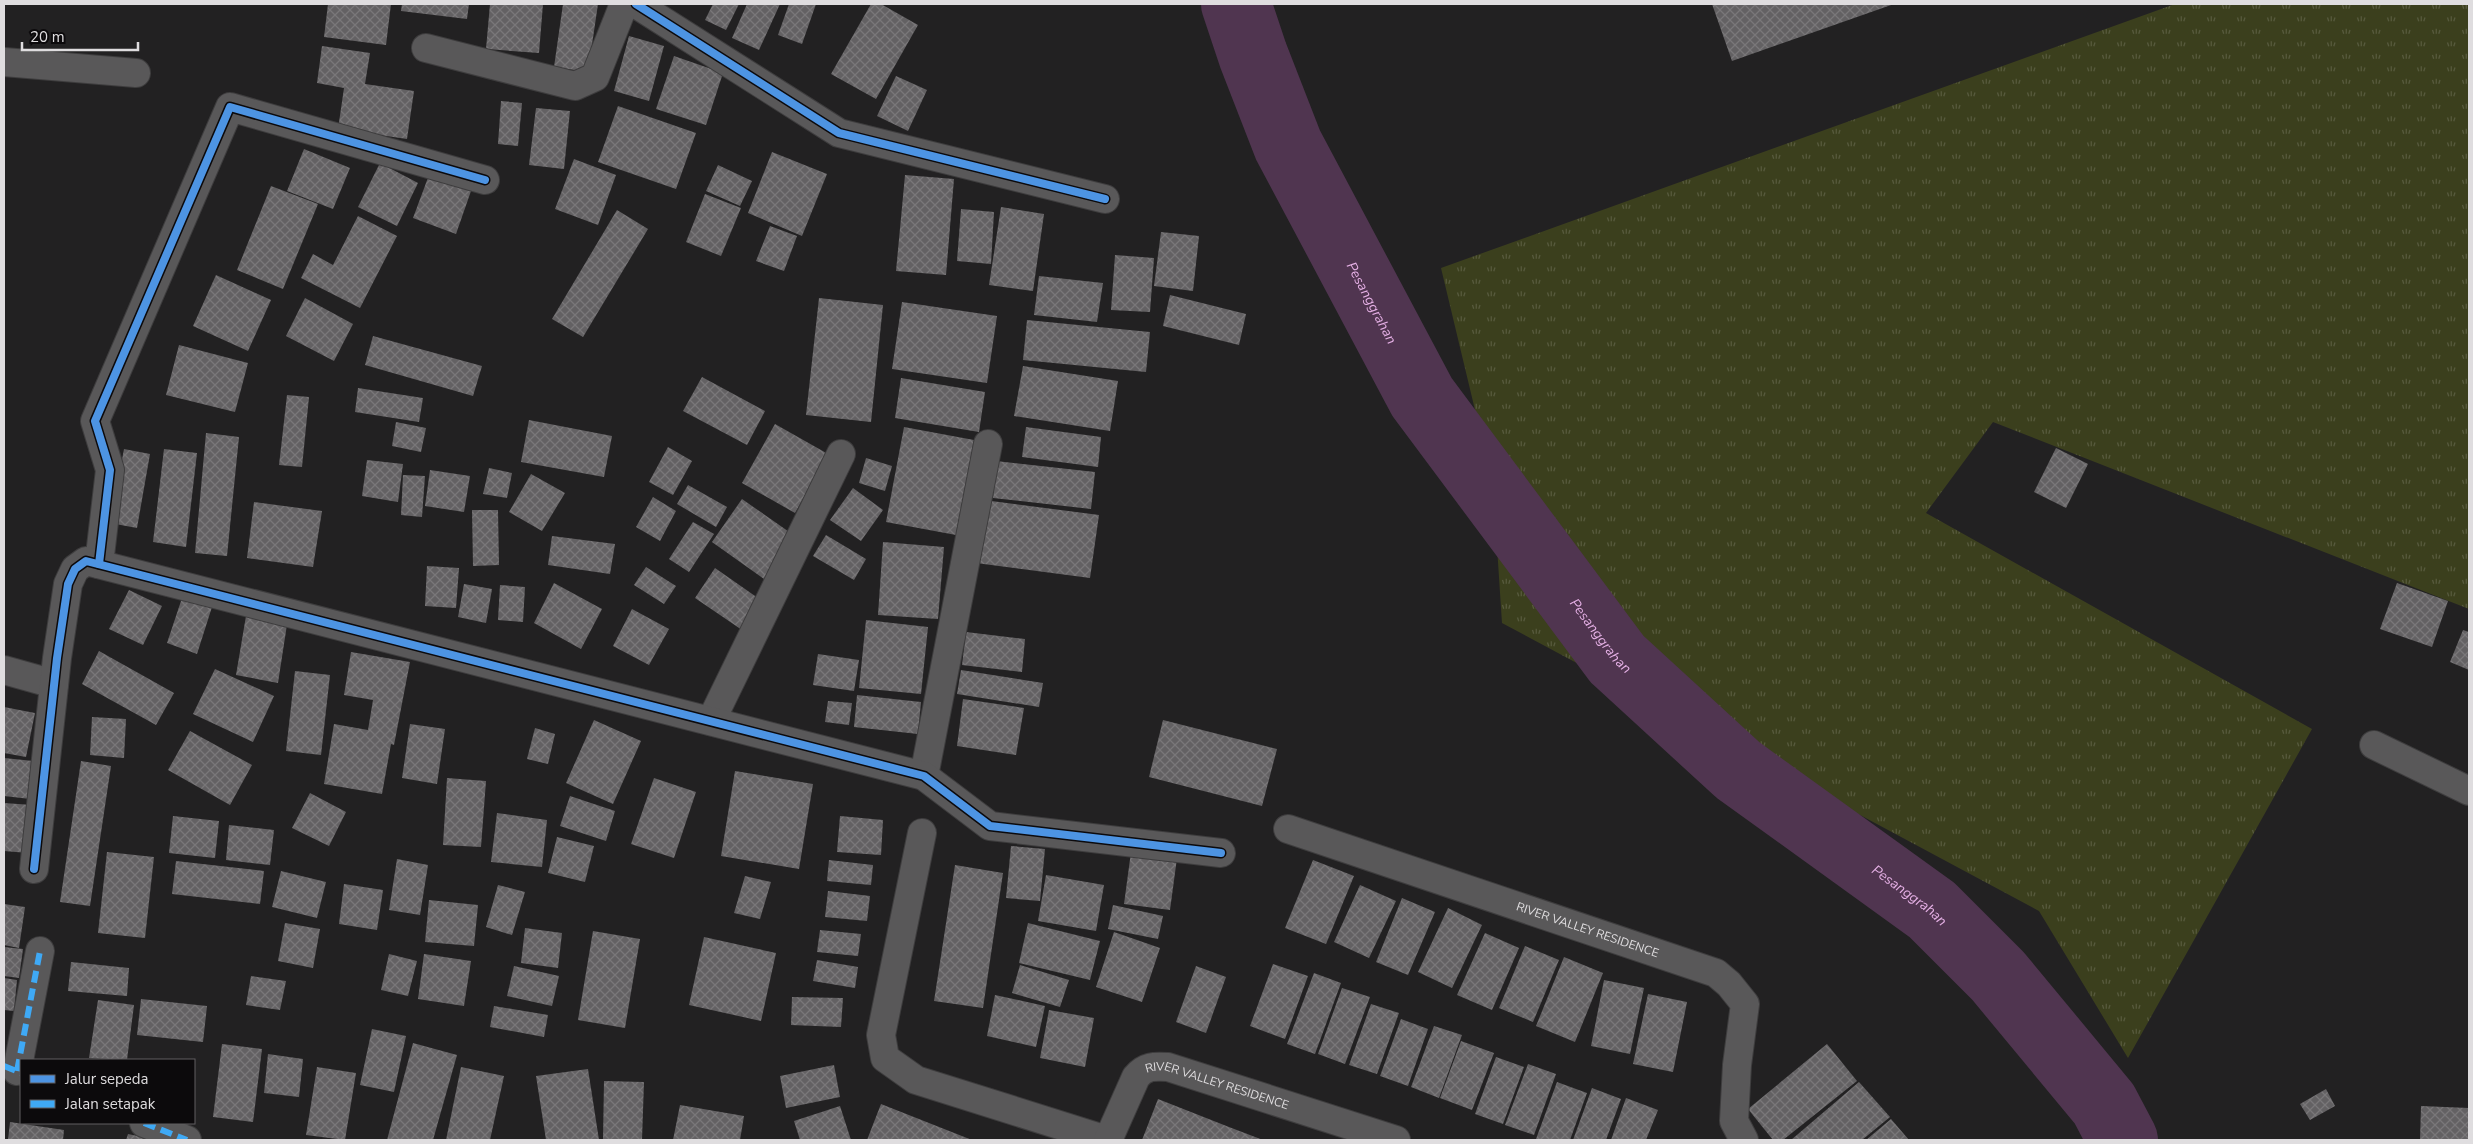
<svg xmlns="http://www.w3.org/2000/svg" width="2473" height="1144" font-family="'Nunito Sans',sans-serif">
  <defs>
    <pattern id="grass-tufts" width="24" height="20" patternUnits="userSpaceOnUse" patternTransform="scale(1.25)"><rect width="24" height="20" fill="#3b3f1d"/><path d="M3 7l-1-3M5 7V3M7 7l1-3M15 17l-1-3M17 17v-4M19 17l1-3" fill="none" stroke="#575a3d"/></pattern>
    <pattern id="building-cross-hatch" width="8" height="8" patternUnits="userSpaceOnUse" patternTransform="scale(1.25)"><rect width="8" height="8" fill="#636163"/><path d="M0 0l8 8M0 8l8-8" fill="none" stroke="#797779"/></pattern>
  </defs>
  <rect width="100%" height="100%" fill="#222122"/>
  <path fill="url(#grass-tufts)" d="M2175,4h294v605l-476,-187 -67,91 386,216 -184,329 -89,-147 -537,-288 -9,-138 -52,-217z"/>
  <g fill="none" stroke-linecap="round" stroke-linejoin="round">
    <path stroke="#503550" stroke-width="70" id="s1" d="M1236,4l17,51 35,90 134,252 195,262 121,111 194,140 66,66 106,128 19,36"/>
  </g>
  <g fill="url(#building-cross-hatch)">
    <path d="M328,4h63l-5,41 -62,-8z"/>
    <path d="M402,4h67l-2,15 -66,-8z"/>
    <path d="M490,4h53l-4,49 -53,-4z"/>
    <path d="M563,4h35l-10,68 -34,-5z"/>
    <path d="M713,4h26l-13,26 -21,-10z"/>
    <path d="M747,4h33l-21,46 -27,-12z"/>
    <path d="M789,4h27l-14,40 -24,-9z"/>
    <path d="M871,4h10l37,21 -42,74 -45,-25z"/>
    <path d="M1712,4h182l-162,57z"/>
    <path d="M629,36l35,10 -15,55 -35,-10z"/>
    <path d="M322,46l48,7 -5,31 49,7 -7,48 -69,-10 6,-41 -27,-5z"/>
    <path d="M674,56l49,17 -17,52 -50,-16z"/>
    <path d="M896,76l31,14 -19,41 -31,-15z"/>
    <path d="M501,101l21,2 -4,43 -20,-2z"/>
    <path d="M618,106l78,27 -20,56 -78,-27z"/>
    <path d="M536,108l34,3 -6,58 -35,-4z"/>
    <path d="M304,149l46,19 -17,41 -46,-18z"/>
    <path d="M772,152l55,22 -25,62 -54,-23z"/>
    <path d="M574,159l42,16 -18,50 -43,-16z"/>
    <path d="M380,163l38,20 -21,43 -39,-19z"/>
    <path d="M718,165l34,16 -12,25 -34,-15z"/>
    <path d="M429,175l42,16 -15,43 -43,-16z"/>
    <path d="M905,175l49,4 -8,96 -50,-4z"/>
    <path d="M271,186l47,18 -35,85 -46,-19z"/>
    <path d="M705,194l36,14 -20,48 -35,-14z"/>
    <path d="M1001,207l43,7 -11,77 -44,-6z"/>
    <path d="M961,209l33,3 -3,52 -34,-3z"/>
    <path d="M617,210l31,19 -65,108 -31,-18z"/>
    <path d="M358,216l39,20 -37,72 -59,-30 12,-24 20,11z"/>
    <path d="M770,226l27,10 -13,35 -28,-10z"/>
    <path d="M1161,232l38,4 -6,55 -39,-5z"/>
    <path d="M1115,255l39,3 -4,54 -39,-2z"/>
    <path d="M216,275l55,25 -23,51 -55,-25z"/>
    <path d="M1039,276l64,7 -6,39 -63,-7z"/>
    <path d="M1170,295l76,19 -7,31 -76,-19z"/>
    <path d="M305,298l48,26 -19,37 -48,-25z"/>
    <path d="M819,298l64,7 -12,117 -65,-7z"/>
    <path d="M902,302l95,14 -10,67 -95,-14z"/>
    <path d="M1027,320l123,12 -4,40 -123,-12z"/>
    <path d="M373,336l109,30 -9,30 -108,-31z"/>
    <path d="M179,345l69,18 -13,49 -69,-17z"/>
    <path d="M1023,366l95,15 -8,50 -96,-15z"/>
    <path d="M702,377l63,34 -18,34 -64,-34z"/>
    <path d="M901,378l84,14 -6,40 -84,-14z"/>
    <path d="M358,388l65,10 -4,24 -64,-10z"/>
    <path d="M287,395l22,2 -7,70 -23,-2z"/>
    <path d="M529,420l83,16 -8,41 -83,-15z"/>
    <path d="M396,422l30,6 -5,24 -29,-6z"/>
    <path d="M775,424l53,30 -33,59 -53,-30z"/>
    <path d="M904,427l70,13 -18,95 -70,-13z"/>
    <path d="M1026,427l75,10 -3,30 -76,-10z"/>
    <path d="M206,433l33,4 -12,119 -32,-3z"/>
    <path d="M668,447l24,14 -19,34 -24,-13z"/>
    <path d="M2056,448l32,16 -22,44 -32,-16z"/>
    <path d="M124,449l26,5 -13,74 -27,-5z"/>
    <path d="M164,449l33,4 -11,94 -33,-5z"/>
    <path d="M866,458l26,8 -7,25 -26,-8z"/>
    <path d="M367,460l36,4 -5,38 -36,-6z"/>
    <path d="M996,461l99,11 -4,37 -98,-11z"/>
    <path d="M489,468l23,5 -5,25 -24,-4z"/>
    <path d="M430,470l40,6 -6,36 -39,-6z"/>
    <path d="M531,474l34,19 -23,38 -33,-19z"/>
    <path d="M403,475l22,1 -3,41 -21,-2z"/>
    <path d="M688,485l39,22 -11,20 -39,-23z"/>
    <path d="M853,488l30,22 -22,31 -31,-21z"/>
    <path d="M653,497l23,14 -16,30 -24,-14z"/>
    <path d="M742,499l53,37 -31,43 -52,-37z"/>
    <path d="M984,500l115,15 -9,63 -114,-15z"/>
    <path d="M254,502l68,9 -9,56 -66,-9z"/>
    <path d="M472,510h26l1,55 -26,1z"/>
    <path d="M693,522l21,12 -25,38 -20,-13z"/>
    <path d="M826,535l40,24 -12,21 -41,-24z"/>
    <path d="M552,536l63,8 -5,30 -62,-9z"/>
    <path d="M883,542l61,5 -6,72 -60,-4z"/>
    <path d="M427,566l32,2 -3,40 -31,-2z"/>
    <path d="M646,567l30,19 -12,18 -30,-19z"/>
    <path d="M715,568l50,35 -20,29 -50,-34z"/>
    <path d="M554,583l48,26 -21,40 -47,-26z"/>
    <path d="M2397,583l51,18 -16,46 -52,-18z"/>
    <path d="M464,584l28,5 -6,34 -28,-6z"/>
    <path d="M500,585l25,2 -2,35 -25,-2z"/>
    <path d="M129,590l33,16 -19,39 -34,-16z"/>
    <path d="M182,598l30,9 -15,47 -30,-11z"/>
    <path d="M632,609l37,20 -20,36 -36,-19z"/>
    <path d="M247,610l41,8 -10,65 -42,-8z"/>
    <path d="M866,620l62,7 -7,67 -62,-6z"/>
    <path d="M2463,630l6,2v38l-19,-8z"/>
    <path d="M966,632l59,7 -3,33 -60,-7z"/>
    <path d="M99,651l75,42 -18,32 -74,-41z"/>
    <path d="M351,652l59,10 -16,83 -3,-1 -9,50 -58,-10 10,-60 34,6 5,-30 -29,-5z"/>
    <path d="M818,654l41,6 -5,31 -41,-6z"/>
    <path d="M215,669l59,27 -21,46 -60,-28z"/>
    <path d="M961,670l82,13 -4,24 -82,-13z"/>
    <path d="M295,671l35,4 -9,80 -35,-4z"/>
    <path d="M857,695l64,7 -3,32 -64,-7z"/>
    <path d="M963,699l61,9 -8,47 -59,-9z"/>
    <path d="M828,701l24,2 -3,22 -24,-3z"/>
    <path d="M4,707l31,6 -9,44 -22,-4z"/>
    <path d="M92,717l34,2 -2,39 -34,-3z"/>
    <path d="M594,720l47,21 -28,63 -47,-21z"/>
    <path d="M1163,720l114,29 -15,57 -113,-29z"/>
    <path d="M410,724l35,5 -8,55 -35,-6z"/>
    <path d="M535,728l20,6 -7,30 -21,-5z"/>
    <path d="M190,731l62,34 -22,40 -62,-35z"/>
    <path d="M4,758l39,4 -4,38 -35,-4z"/>
    <path d="M81,761l30,5 -21,140 -30,-4z"/>
    <path d="M735,771l78,13 -14,85 -78,-13z"/>
    <path d="M447,778l39,3 -5,66 -38,-2z"/>
    <path d="M654,778l42,14 -22,66 -43,-14z"/>
    <path d="M310,793l36,19 -17,34 -37,-18z"/>
    <path d="M570,796l45,15 -9,30 -46,-15z"/>
    <path d="M4,803l28,2 -4,48 -24,-2z"/>
    <path d="M497,813l50,7 -5,47 -51,-5z"/>
    <path d="M173,816l46,5 -4,37 -46,-5z"/>
    <path d="M840,816l43,4 -2,35 -44,-3z"/>
    <path d="M229,825l45,5 -4,35 -44,-5z"/>
    <path d="M557,837l37,9 -9,36 -37,-9z"/>
    <path d="M1011,846l34,3 -5,52 -34,-3z"/>
    <path d="M107,852l47,5 -9,81 -47,-5z"/>
    <path d="M1131,852l46,6 -7,52 -46,-6z"/>
    <path d="M397,859l31,6 -8,50 -31,-5z"/>
    <path d="M829,860l44,5 -2,20 -44,-4z"/>
    <path d="M1313,860l41,16 -28,68 -41,-16z"/>
    <path d="M176,861l88,10 -4,33 -88,-10z"/>
    <path d="M955,865l48,8 -20,135 -49,-7z"/>
    <path d="M281,871l45,11 -9,36 -45,-11z"/>
    <path d="M1046,875l58,10 -8,46 -58,-10z"/>
    <path d="M745,876l26,6 -11,37 -26,-6z"/>
    <path d="M344,884l39,6 -6,40 -38,-6z"/>
    <path d="M498,885l27,7 -13,43 -26,-8z"/>
    <path d="M1360,885l36,16 -27,57 -35,-16z"/>
    <path d="M828,891l42,5 -3,25 -42,-4z"/>
    <path d="M1402,898l33,14 -27,63 -32,-13z"/>
    <path d="M429,900l49,5 -4,41 -49,-4z"/>
    <path d="M4,904l21,3 -6,41 -15,-3z"/>
    <path d="M1113,905l50,11 -5,23 -50,-10z"/>
    <path d="M1448,908l34,17 -30,63 -34,-16z"/>
    <path d="M285,923l35,6 -7,39 -35,-7z"/>
    <path d="M1028,923l72,18 -10,39 -71,-17z"/>
    <path d="M525,928l37,5 -4,35 -37,-5z"/>
    <path d="M820,930l41,4 -3,22 -41,-4z"/>
    <path d="M593,931l47,8 -15,89 -47,-8z"/>
    <path d="M1114,932l46,16 -18,54 -46,-15z"/>
    <path d="M1485,933l34,15 -27,62 -35,-15z"/>
    <path d="M704,937l72,16 -15,68 -72,-16z"/>
    <path d="M1525,946l34,14 -26,62 -34,-14z"/>
    <path d="M4,947l19,2 -4,29 -15,-2z"/>
    <path d="M389,954l28,7 -9,35 -27,-6z"/>
    <path d="M424,954l47,7 -7,45 -46,-7z"/>
    <path d="M1564,957l39,16 -28,69 -39,-16z"/>
    <path d="M817,960l41,7 -3,21 -42,-7z"/>
    <path d="M71,962l58,6 -2,28 -59,-5z"/>
    <path d="M1273,964l35,12 -23,63 -35,-13z"/>
    <path d="M1020,965l49,15 -9,27 -48,-14z"/>
    <path d="M514,966l45,10 -7,30 -45,-10z"/>
    <path d="M1196,966l30,11 -20,56 -30,-11z"/>
    <path d="M1314,973l27,10 -26,71 -28,-10z"/>
    <path d="M251,976l35,5 -6,29 -34,-5z"/>
    <path d="M4,978l13,2 -3,31 -10,-1z"/>
    <path d="M1604,980l40,8 -14,66 -39,-8z"/>
    <path d="M1342,988l28,9 -25,67 -27,-10z"/>
    <path d="M1648,994l39,8 -14,70 -40,-8z"/>
    <path d="M995,995l50,11 -9,41 -49,-11z"/>
    <path d="M792,997l51,1 -2,29 -50,-2z"/>
    <path d="M141,999l66,7 -4,36 -66,-7z"/>
    <path d="M98,1000l36,5 -7,55 -38,-2z"/>
    <path d="M1371,1004l28,9 -22,61 -28,-9z"/>
    <path d="M494,1006l54,9 -4,22 -54,-10z"/>
    <path d="M1049,1010l45,8 -9,49 -45,-9z"/>
    <path d="M1401,1019l27,10 -20,57 -28,-10z"/>
    <path d="M1434,1026l28,9 -23,63 -28,-11z"/>
    <path d="M372,1029l34,7 -12,56 -34,-7z"/>
    <path d="M1461,1041l33,12 -22,57 -32,-12z"/>
    <path d="M413,1043l44,12 -24,85h-46z"/>
    <path d="M222,1044l40,5 -9,73 -40,-5z"/>
    <path d="M1827,1044l30,37 -74,59h-10l-25,-31z"/>
    <path d="M268,1054l35,5 -4,38 -35,-4z"/>
    <path d="M1496,1057l28,10 -21,57 -28,-10z"/>
    <path d="M1528,1064l28,10 -22,61 -29,-10z"/>
    <path d="M834,1065l6,32 -54,11 -6,-32z"/>
    <path d="M317,1067l39,6 -11,67 -39,-5z"/>
    <path d="M461,1067l43,9 -14,64h-44z"/>
    <path d="M588,1069l11,71h-53l-10,-64z"/>
    <path d="M604,1081l40,1 -2,58h-39z"/>
    <path d="M1557,1082l30,11 -17,47h-30l-4,-1z"/>
    <path d="M1859,1082l31,35 -28,23h-71z"/>
    <path d="M1592,1088l29,11 -15,41h-33z"/>
    <path d="M2326,1089l9,17 -25,14 -10,-16z"/>
    <path d="M1626,1098l32,12 -12,30h-35z"/>
    <path d="M1158,1099l71,28 34,13h-121z"/>
    <path d="M881,1104l91,36h-105z"/>
    <path d="M680,1105l64,11 -4,24h-67z"/>
    <path d="M840,1106l11,34h-51l-6,-19z"/>
    <path d="M2421,1106l48,2v32h-49z"/>
    <path d="M1891,1119l18,21h-43z"/>
    <path d="M10,1122l54,8 -1,10h-55z"/>
    <path d="M128,1134l24,5v1h-26z"/>
  </g>
  <g fill="none" stroke-linecap="round" stroke-linejoin="round">
    <g stroke="#3e3d3e" stroke-width="30">
      <g id="minor">
        <path d="M636,4l203,129 266,66"/>
        <path d="M426,48l149,38 20,-9 29,-73"/>
        <path d="M4,62l132,11"/>
        <path d="M99,564l11,-94 -15,-49 135,-314 255,73"/>
        <path d="M4,670l50,14"/>
        <path d="M711,721l130,-267"/>
        <path d="M2374,745l95,46"/>
        <path d="M924,776l64,-332"/>
        <path id="s2" d="M1288,829l428,144 13,11 16,20 -8,61 -3,56 10,19"/>
        <path d="M922,833l-41,202 4,23 31,22 191,60"/>
        <path d="M34,869l23,-211 11,-74 7,-15 11,-8 838,215 66,50 231,27"/>
        <path d="M17,1071l23,-120"/>
        <path d="M144,1123l43,17"/>
        <path id="s3" d="M1108,1140l28,-63c9,-11 18,-11 32,-10l228,73"/>
      </g>
    </g>
    <use href="#minor" stroke="#595859" stroke-width="28"/>
    <g stroke="#3fa9f5" stroke-width="6" stroke-dasharray="12 6" stroke-linecap="butt">
      <path d="M4,1066l17,7"/>
      <path d="M17,1071l23,-120"/>
      <path d="M144,1123l43,17"/>
    </g>
    <g stroke="#0c0a0c" stroke-width="11">
      <g id="cycleway">
        <path d="M636,4l203,129 266,66"/>
        <path d="M99,564l11,-94 -15,-49 135,-314 255,73"/>
        <path d="M34,869l23,-211 11,-74 7,-15 11,-8 838,215 66,50 231,27"/>
      </g>
    </g>
    <use href="#cycleway" stroke="#4d94e3" stroke-width="8"/>
  </g>
  <g text-anchor="middle" dominant-baseline="central" stroke-width="5" stroke-linejoin="round" paint-order="stroke">
    <g font-size="12" fill="#dfdddf" stroke="#0c0a0c">
      <text stroke="none"><textPath href="#s2" startOffset="316">RIVER VALLEY RESIDENCE</textPath></text>
      <text stroke="none"><textPath href="#s3" startOffset="156">RIVER VALLEY RESIDENCE</textPath></text>
    </g>
    <g font-size="14" font-style="italic" fill="#e5b0e5" stroke="#0c0a0c">
      <text stroke="none"><textPath href="#s1" startOffset="329">Pesanggrahan</textPath></text>
      <text stroke="none"><textPath href="#s1" startOffset="734">Pesanggrahan</textPath></text>
      <text stroke="none"><textPath href="#s1" startOffset="1139">Pesanggrahan</textPath></text>
    </g>
  </g>
  <rect width="2473" height="1144" fill="none" stroke="#dfdddf" stroke-width="10"/>
  <rect x="20" y="1059" width="175" height="65" fill="#0c0a0c" stroke="#605e60"/>
  <rect x="30" y="1075" width="25" height="8" fill="#4d94e3" stroke="#605e60"/>
  <text x="65" y="1084" font-size="15" fill="#dfdddf">Jalur sepeda</text>
  <rect x="30" y="1100" width="25" height="8" fill="#3fa9f5" stroke="#605e60"/>
  <text x="65" y="1109" font-size="15" fill="#dfdddf">Jalan setapak</text>
  <path d="M22 42v8h116v-8" fill="none" stroke="#dfdddf" stroke-width="2.5"/>
  <text x="30" y="42" font-size="15" fill="#dfdddf" stroke="#0c0a0c" stroke-width="4" paint-order="stroke">20 m</text>
</svg>
